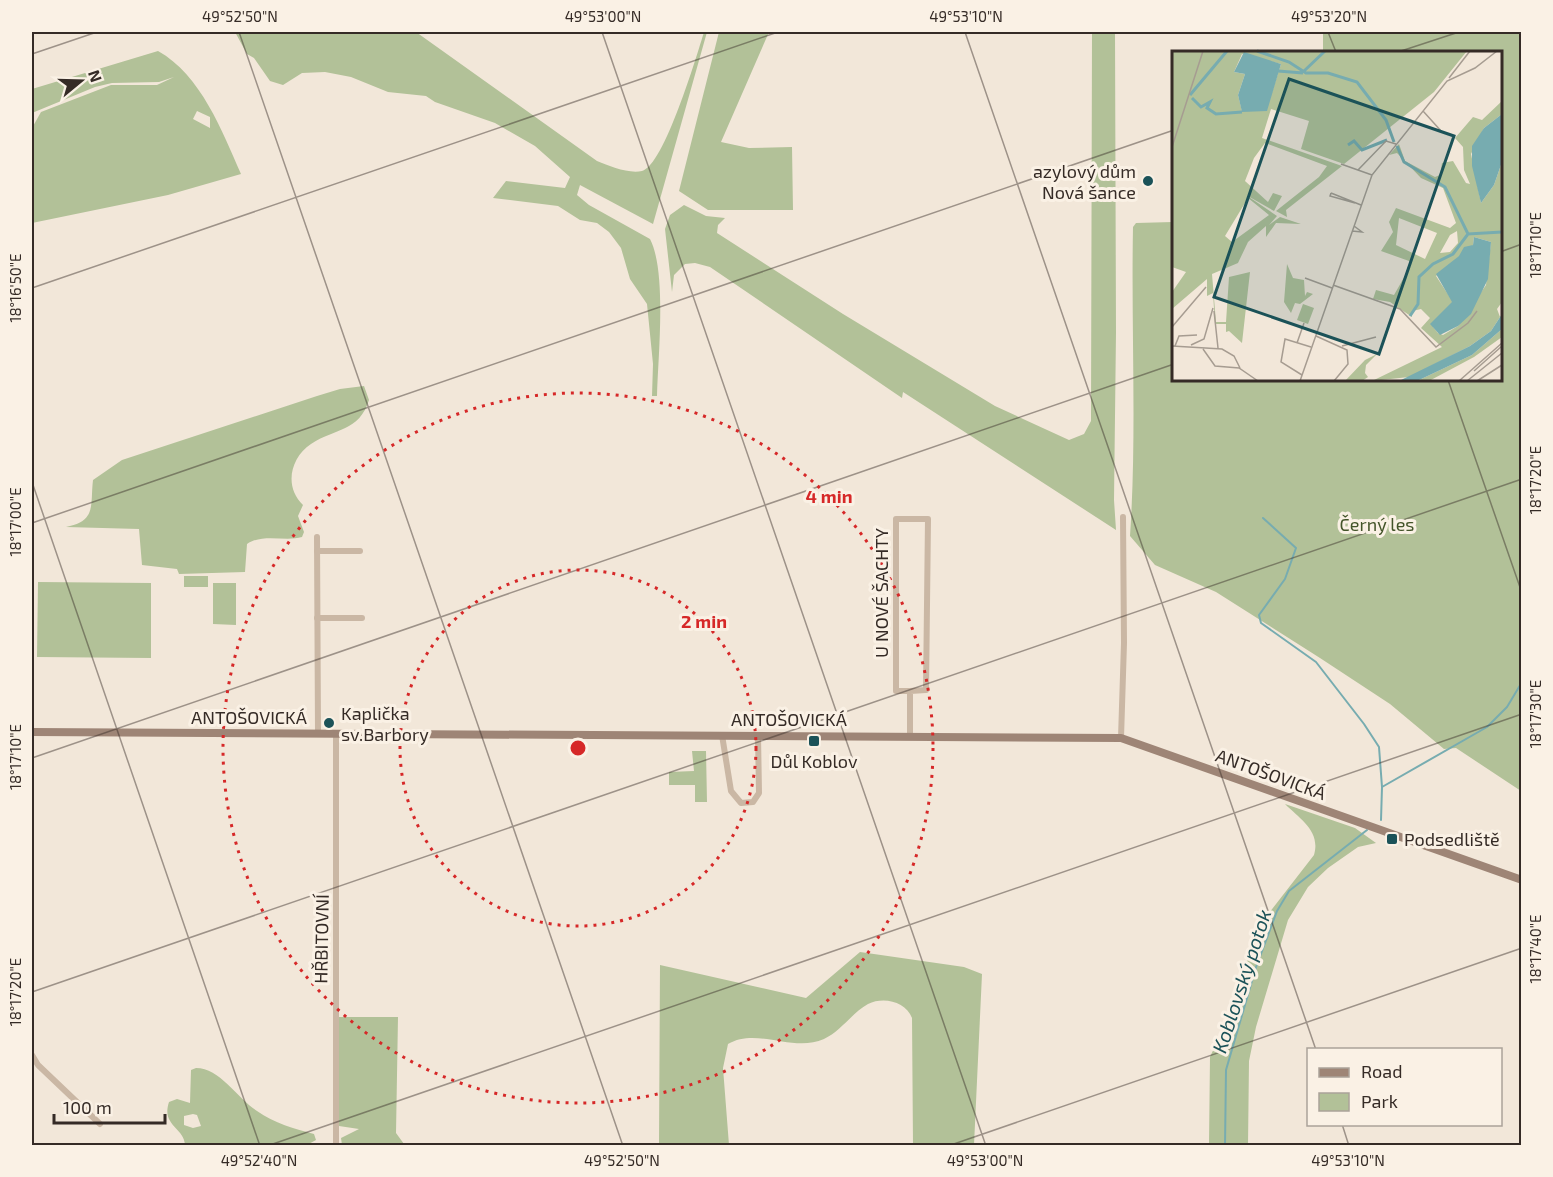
<svg xmlns="http://www.w3.org/2000/svg" width="1553" height="1177" font-family="'Exo 2',sans-serif">
  <rect width="100%" height="100%" fill="#f2e7d9"/>
  <g fill="#b2c198" fill-rule="evenodd">
    <path d="M235,32h181l181,129c13,5 31,13 45,10 22,-5 55,-116 62,-139h3l-54,192 -73,-39 -3,10 12,10 61,34c17,33 8,117 7,157h-5l1,-32 -6,-60 -17,-25 -9,-31 -12,-16 -12,-9 -17,-3 -22,-14 -65,-8 13,-17 59,7 5,-11 -35,-31 -40,-23 -60,-21 -9,-6 -38,-4 -37,-15 -26,-5 -23,1 -19,12 -13,-4 -16,-23 -7,-4z"/>
    <path d="M719,32h50l-48,110 28,6 43,-1 1,63h-85l-29,-19z"/>
    <path d="M1092,32h23l1,300 -2,168 2,30 -213,-138 -1,6 -192,-131 -15,-4 -10,1 -11,11 -2,17 -7,-63 5,-14 14,-10 22,11 19,2 -7,7 -1,8 126,81 152,92 74,34 15,-6 7,-13z"/>
    <path d="M1323,32h198v759l-65,-43 -12,1 -54,-45 -70,-46 -104,-66 -61,-27 -25,-29c7,-103 1,-206 3,-309l3,-4 37,-1 1,158h326v-328h-177z"/>
    <path d="M158,51c43,24 64,80 83,123l-73,21 -136,28v-95l9,-16 70,-27h46l17,-8 -15,5 -47,1 -17,4 -63,26v-24zM197,111l13,6v11l-17,-9z"/>
    <path d="M364,386l5,14c-10,32 -34,28 -58,44 -21,14 -27,43 -8,61l-5,11 6,16 -2,5c-17,5 -39,-4 -55,7l-2,28 -66,2 -2,-5 -35,-4 -3,-36 -73,-2c31,-6 24,-22 27,-47l29,-20 195,-64 23,-7z"/>
    <rect x="184" y="576" width="24" height="11"/>
    <path d="M38,582l113,1v75l-114,-1z"/>
    <path d="M213,583h23v42l-23,-1z"/>
    <path d="M692,751h14l1,51h-12v-17h-26v-13l25,-1z"/>
    <path d="M1285,804l70,24 21,15 -18,4 -30,21 -20,19 -20,33 -32,107 -7,34 -1,84h-39l1,-88 18,-39 20,-59 18,-42 48,-62c7,-24 -14,-36 -29,-51z"/>
    <path d="M860,952l104,15 18,7 -8,171h-61l-1,-127c-6,-16 -28,-22 -44,-14 -16,9 -27,27 -44,35 -31,14 -67,-12 -96,5l-5,24 6,77h-70l1,-180 146,33z"/>
    <path d="M339,1017h59l-2,116 8,11 9,1h-71l-1,-7 18,-9 -20,-3z"/>
    <path d="M196,1068c24,0 42,31 61,43 17,12 38,18 57,23l2,6 -11,6 -120,-1c-1,-18 -24,-19 -16,-43l8,-3 13,4 1,-33zM193,1114l4,1 4,11 -8,2 -9,-3v-9z"/>
  </g>
  <g fill="none" stroke-linecap="round" stroke-linejoin="round">
    <g stroke="#77acb0" stroke-width="2">
      <path d="M1263,518l33,30 -11,31 -26,36 2,8 55,39 48,62 15,23 3,40"/>
      <path d="M1381,820l1,-33 105,-60 20,-20 15,-25"/>
      <path d="M1225,1146l1,-76 30,-103 21,-56 12,-20 78,-61"/>
    </g>
    <g stroke="#cab7a4" stroke-width="6">
      <path d="M317,537l1,196"/>
      <path d="M317,551h43"/>
      <path d="M317,618h45"/>
      <path d="M910,691h-14v-172h32l-2,171 -16,1v45"/>
      <path d="M336,734v412"/>
      <path d="M722,735l9,56 10,12 12,-1 6,-9 -1,-58"/>
      <path d="M1121,738l3,-95 -1,-126"/>
      <path d="M32,1055l6,10 62,59"/>
    </g>
    <path stroke="#9e8576" stroke-width="8" d="M32,732l1089,6 401,142"/>
  </g>
  <path fill="none" stroke="#352b26" stroke-width="1.5" stroke-opacity="0.45" d="M239,32l384,1114M602,32l384,1114M965,32l351,1018M1328,32l8,20M1398,52l61,-20M32,54l65,-22M1500,252l22,-8M32,288l746,-256M1448,380l74,213M32,482l228,664M32,523l1142,-393M32,758l1142,-394M32,992l1490,-513M1342,1124l7,22M267,1146l1255,-432M948,1146l574,-198"/>
  <g fill="none" stroke="#d62828" stroke-width="3" stroke-dasharray="3 6">
    <circle cx="578" cy="748" r="178"/>
    <circle cx="578" cy="748" r="355"/>
  </g>
  <g fill="#1b5258" stroke="#faf1e5" stroke-width="2">
    <circle cx="1148" cy="181" r="6"/>
    <circle cx="329" cy="723" r="6"/>
    <rect x="808" y="735" width="12" height="12" rx="3"/>
    <rect x="1386" y="833" width="12" height="12" rx="3"/>
  </g>
  <g text-anchor="middle" dominant-baseline="central" stroke-width="6" stroke-linejoin="round" paint-order="stroke">
    <g font-size="18" fill="#352b26" stroke="#faf1e5" text-anchor="start">
      <text x="1136" y="171" text-anchor="end">azylový dům<tspan x="1136" dy="21">Nová šance</tspan></text>
      <text x="341" y="713">Kaplička<tspan x="341" dy="21">sv.Barbory</tspan></text>
      <text x="814" y="761" text-anchor="middle">Důl Koblov</text>
      <text x="1404" y="839">Podsedliště</text>
    </g>
    <g font-size="18" fill="#435429" stroke="#faf1e5">
      <text x="1377" y="524">Černý les</text>
    </g>
    <g font-size="18" fill="#352b26" stroke="#faf1e5">
      <text transform="translate(881 593) rotate(-90)">U NOVÉ ŠACHTY</text>
      <text x="249" y="717">ANTOŠOVICKÁ</text>
      <text x="789" y="719">ANTOŠOVICKÁ</text>
      <text transform="translate(1271 774) rotate(20)">ANTOŠOVICKÁ</text>
      <text transform="translate(321 939) rotate(-89)">HŘBITOVNÍ</text>
    </g>
    <g font-size="20" font-style="italic" fill="#1b5258" stroke="#faf1e5">
      <text transform="translate(1241 981) rotate(-72)">Koblovský potok</text>
    </g>
  </g>
  <g transform="translate(1172 51)">
    <rect width="330" height="330" fill="#f2e7d9"/>
    <path d="M0,0h295l-33,41 -90,72 -43,-15 8,-28 -38,-12 -9,29 80,28 -56,44 1,7 -11,-6 43,-34 8,-11 -62,-23 -11,15 -9,23 23,21 5,-9 9,3 -8,15 -28,-16 31,21 -8,9 11,-8 21,7 -25,-1 -10,14v-11l-18,16 -10,21 -26,11 4,48h10l3,-45 21,-5 -8,71 -13,-12 -3,1v-8h-11l-2,-31 -6,3v-17l-35,30v-17l14,-20 -14,-5zM70,3l39,10 -15,47h-24l-4,-16 7,-21 -11,-2zM76,147l21,17 -37,27 -7,-6zM330,50v13l-18,14 -13,26 10,49 13,-18 8,-23v140l-5,7 3,8 -9,14 -21,15 -61,31 -37,4 70,-34 -21,-19 9,-10 -9,-9 -9,2v6l-22,-15 -17,-3 3,-9 18,5 17,-30 -2,-4 -28,-10 12,-19 -4,-10 7,-14 54,20 6,-5 -13,-35 -22,-10 -24,-25 -8,2 10,-11 6,17 30,16 5,-2 2,-12 11,-2 13,22 4,1 -6,-14 -1,-23 -8,-9 18,-21 9,3zM227,167l38,15 -12,26 -29,-14zM285,180l1,12 -8,9 -10,1 10,-18zM302,186l17,5 -5,43 -28,41 -15,9 -5,-2 -5,-6 20,-25 -17,-26 37,-31zM115,213l6,14 11,2 1,16 2,-4 6,2 -13,10 -5,-1 -4,10 -7,-11zM131,253l11,4 -6,16 -11,-4zM330,278v8l-28,20 -45,24h-12l55,-26zM205,303l-11,11 -1,8 3,4 -6,4h-17l20,-21z" fill="#b2c198" fill-rule="evenodd"/>
    <path d="M72,1l37,12 -14,47 -25,1 -4,-17 7,-21 -11,-2zM330,63v48l-8,23 -13,18 -9,-37v-20l12,-18zM302,186l17,5 -3,37 -17,35 -13,12 -18,9 -10,-11 22,-22 -16,-28 23,-18 5,-9 9,-2zM330,263v15l-30,26 -55,26h-18l71,-35 21,-15z" fill="#77acb0"/>
    <path fill="none" stroke="#77acb0" stroke-width="3" d="M85,0l32,11 17,11h22l29,9 29,38 8,22M106,20l25,2M131,21l22,-21M18,44l37,-44M20,47l9,9 9,-5 -3,6 9,6 26,-2M176,94l6,-4 8,9 25,-10M225,95l7,16 41,25 23,47 34,-2M238,265l8,-12 1,-27 14,-13 20,-10 15,-20"/>
    <path fill="none" stroke="#a69c91" stroke-width="1.5" d="M277,27l21,-27M251,60l19,21M0,96l31,-96M169,113l31,11M186,119l28,-29 10,3M159,142l30,12M159,142l-1,3 25,7M180,180l10,1 -8,-6M133,227l27,10M161,234l67,24 36,38 32,-24 9,-12M42,260l4,37M0,276l34,-40M144,285l31,14 1,14 -14,17M125,292l7,-20M19,294l13,-6 9,-31M0,295l50,3 12,7 6,12M3,295l4,-10 18,-1M170,295l34,-9M31,298l12,17 24,2 19,13M302,320l28,-25M130,324l-21,-13 4,-23 26,8M128,330l72,-206 75,-94 28,-13 22,-17M287,330l43,-38M295,330l35,-28M305,330l25,-16"/>
    <path fill="#1b5258" fill-opacity="0.15" stroke="#1b5258" stroke-width="3" d="M117,28l165,57 -75,218 -165,-57z"/>
    <rect width="330" height="330" fill="none" stroke="#352b26" stroke-width="3"/>
  </g>
  <circle cx="578" cy="748" r="9" fill="#d62828" stroke="#faf1e5" stroke-width="3"/>
  <g font-size="18" text-anchor="middle" font-weight="bold" fill="#d62828" stroke="#faf1e5" stroke-width="6" stroke-linejoin="round" paint-order="stroke">
    <text x="829" y="503">4 min</text>
    <text x="704" y="628">2 min</text>
  </g>
  <rect width="1553" height="1177" fill="none" stroke="#faf1e5" stroke-width="66"/>
  <rect x="1307" y="1048" width="195" height="78" fill="#faf1e5" stroke="#aba299" stroke-width="1.5"/>
  <rect x="1319" y="1068" width="30" height="9" fill="#9e8576" stroke="#aba299" stroke-width="1.5"/>
  <text x="1361" y="1078" font-size="18" fill="#352b26">Road</text>
  <rect x="1319" y="1093" width="30" height="18" fill="#b2c198" stroke="#aba299" stroke-width="1.5"/>
  <text x="1361" y="1108" font-size="18" fill="#352b26">Park</text>
  <g transform="translate(81 81) rotate(71)" stroke="#faf1e5" stroke-width="4.5" paint-order="stroke">
  <path d="M0-4.5L10 22L0 15L-10 22Z" fill="#352b26"/>
  <text y="-9" font-size="16" font-weight="bold" text-anchor="middle" fill="#352b26">N</text>
  </g>
  <path d="M54 1114v9h111v-9" fill="none" stroke="#352b26" stroke-width="3"/>
  <text x="63" y="1114" font-size="18" fill="#352b26" stroke="#faf1e5" stroke-width="4.5" paint-order="stroke">100 m</text>
  <rect x="33" y="33" width="1487" height="1111" fill="none" stroke="#352b26" stroke-width="2"/>
  <g font-size="15" text-anchor="middle" fill="#352b26">
    <text x="240" y="22">49°52'50"N</text>
    <text x="603" y="22">49°53'00"N</text>
    <text x="966" y="22">49°53'10"N</text>
    <text x="1329" y="22">49°53'20"N</text>
    <text transform="translate(1536 245) rotate(-90)" y="5">18°17'10"E</text>
    <text transform="translate(16 288) rotate(-90)" y="5">18°16'50"E</text>
    <text transform="translate(1536 480) rotate(-90)" y="5">18°17'20"E</text>
    <text transform="translate(16 522) rotate(-90)" y="5">18°17'00"E</text>
    <text transform="translate(1536 714) rotate(-90)" y="5">18°17'30"E</text>
    <text transform="translate(16 757) rotate(-90)" y="5">18°17'10"E</text>
    <text transform="translate(1536 949) rotate(-90)" y="5">18°17'40"E</text>
    <text transform="translate(16 992) rotate(-90)" y="5">18°17'20"E</text>
    <text x="259" y="1166">49°52'40"N</text>
    <text x="622" y="1166">49°52'50"N</text>
    <text x="985" y="1166">49°53'00"N</text>
    <text x="1348" y="1166">49°53'10"N</text>
  </g>
</svg>
